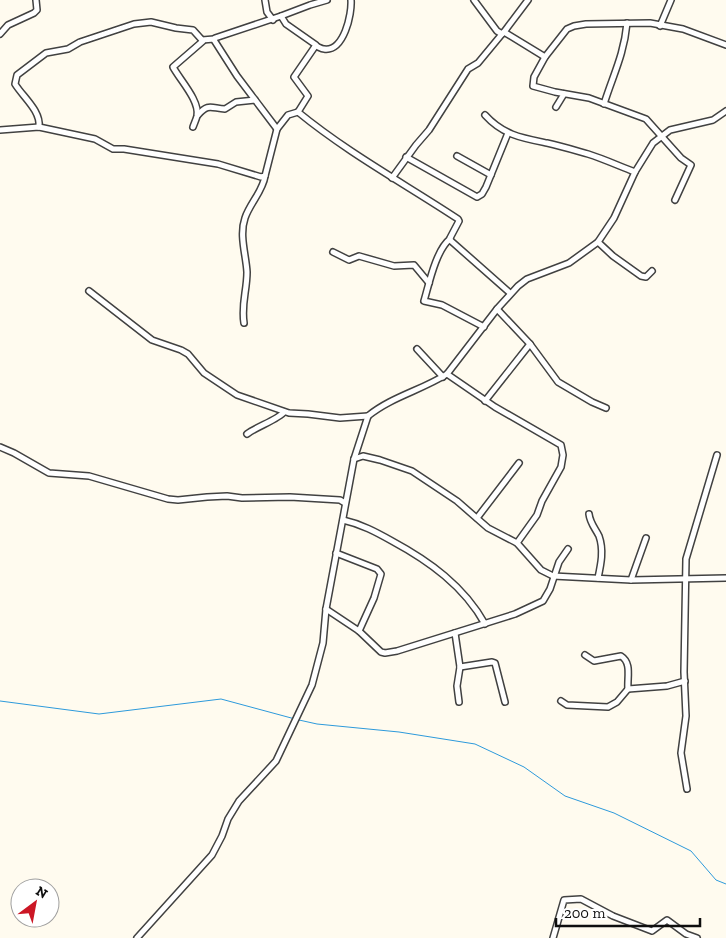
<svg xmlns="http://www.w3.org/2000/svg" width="726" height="938" font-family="'Zilla Slab',serif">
  <rect width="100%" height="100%" fill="#fffbef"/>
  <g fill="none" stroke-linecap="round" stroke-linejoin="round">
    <g stroke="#2d9adb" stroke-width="1">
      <path d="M0,701l99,13 122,-15 74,20"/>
      <path d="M299,720l18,4 82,8 76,12 49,23 41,29 49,17 77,38 25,29 10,4"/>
    </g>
    <g stroke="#414141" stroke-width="8">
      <g id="street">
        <path d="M265,0l2,12 6,8"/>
        <path d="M327,0l-17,5 -29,11 5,8 30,21 -22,32 14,19 -10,16c50,41 107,72 160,107l1,2 -9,17v2l60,53"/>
        <path d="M474,0l23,31 5,3 2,-2 41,25"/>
        <path d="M281,16l-66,22 -1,2 23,36 40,53 11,-14 10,-3"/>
        <path d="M660,26l11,-26"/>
        <path d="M504,32l24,-32"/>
        <path d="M0,34l8,-9 26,-12 3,-3 -1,-10"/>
        <path d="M316,46c3,1 5,3 8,3 20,3 28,-35 27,-49"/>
        <path d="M604,104c9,-29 20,-49 23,-81"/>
        <path d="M556,107l8,-13"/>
        <path d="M198,115c10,-12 13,-7 27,-6l11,-7 19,-2"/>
        <path d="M485,115c18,20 37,23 62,28 14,3 27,7 41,11 16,5 31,12 47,18"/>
        <path d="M39,127c2,-16 -16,-30 -24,-43l2,-9 29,-22 22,-4 12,-7 54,-18 17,-2 25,6 17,2 9,10 12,-1"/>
        <path d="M193,127c1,-3 3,-7 4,-11 3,-15 -17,-36 -24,-49l30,-26"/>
        <path d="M0,130l39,-3 56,12 18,10h11l94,15 43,13 4,-1 12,-47"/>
        <path d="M457,156l34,19"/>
        <path d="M406,157l71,40 5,-3 4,-7 22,-54"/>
        <path d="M392,178l24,-33 13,-15 39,-61 10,-6 24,-29"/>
        <path d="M675,200l16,-35 -10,-7 -35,-39 -57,-21 -34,-6 -22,-6 1,-9 11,-20 22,-28 7,-3 12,-2 64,-1 33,6 43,16"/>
        <path d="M450,239c-14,11 -21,45 -26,62l18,4 42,22"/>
        <path d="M598,242l15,14 28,20 5,1 6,-6"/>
        <path d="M333,252l16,8 10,-4 35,10 20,-1 15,18"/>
        <path d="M89,291l63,49 29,10 7,4 16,19 33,22 52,18 19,1 32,4 28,-2"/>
        <path d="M497,309l33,35 28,38 34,20 14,6"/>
        <path d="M244,323c-3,-19 3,-32 3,-51 -1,-17 -8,-37 -2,-54 5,-15 18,-27 20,-42"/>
        <path d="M417,349l26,28"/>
        <path d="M447,374l48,33 66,38 2,10 -2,12 -19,34 -5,14 -20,28"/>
        <path d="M485,401l45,-57"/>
        <path d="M247,434c9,-7 32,-15 37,-22"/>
        <path d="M0,447l14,6 35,20 40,3 79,23 10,1 29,-3 20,-1 15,2 48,-1 50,3 5,3"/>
        <path d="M354,459l9,-3 17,4 32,11 45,30 31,27 29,15 24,27 12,6 78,4 95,-2"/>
        <path d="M589,514c1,9 6,14 10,22 5,14 2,28 -1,42"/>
        <path d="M477,518l42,-55"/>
        <path d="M343,520c18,4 33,12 49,21 37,20 72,45 93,83"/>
        <path d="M336,553l41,16 4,5 -7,24 -15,33"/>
        <path d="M631,580l15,-42"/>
        <path d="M326,609l33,22 22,21 4,1 12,-2 118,-37 28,-13 7,-12 9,-27 9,-13"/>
        <path d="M455,633l5,34 -3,19 2,16"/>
        <path d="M585,655l9,6 27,-5c11,7 6,21 7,33"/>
        <path d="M460,667l32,-5 3,1 10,39"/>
        <path d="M561,701l6,4 41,2 9,-5 11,-13 39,-3 18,-5"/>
        <path d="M687,789l-6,-36 5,-37 -2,-44 2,-113 31,-104"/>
        <path d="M137,938l75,-83 10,-19 6,-17 11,-18 37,-40 36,-76 11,-42 3,-34 28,-150 14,-43c23,-19 54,-26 79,-42l50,-65 21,-23 9,-7 42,-16 29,-21 16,-24 21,-46 18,-29 17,-13 43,-10 13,-9"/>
        <path d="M553,938l11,-38 17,-1 32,17 39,15 15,-11 19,14 11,4"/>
      </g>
    </g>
    <use href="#street" stroke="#fff" stroke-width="5"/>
  </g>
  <g transform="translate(35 903) rotate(32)"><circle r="24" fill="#ffffff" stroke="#9f9f9f"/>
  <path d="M0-4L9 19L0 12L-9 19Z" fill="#cc1725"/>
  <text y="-8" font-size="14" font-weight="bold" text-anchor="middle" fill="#0e0e0e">N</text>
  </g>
  <path d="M556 918v8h144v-8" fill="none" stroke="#0e0e0e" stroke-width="2.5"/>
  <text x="564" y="918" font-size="15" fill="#0e0e0e" stroke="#ffffff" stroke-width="4" paint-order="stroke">200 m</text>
</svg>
